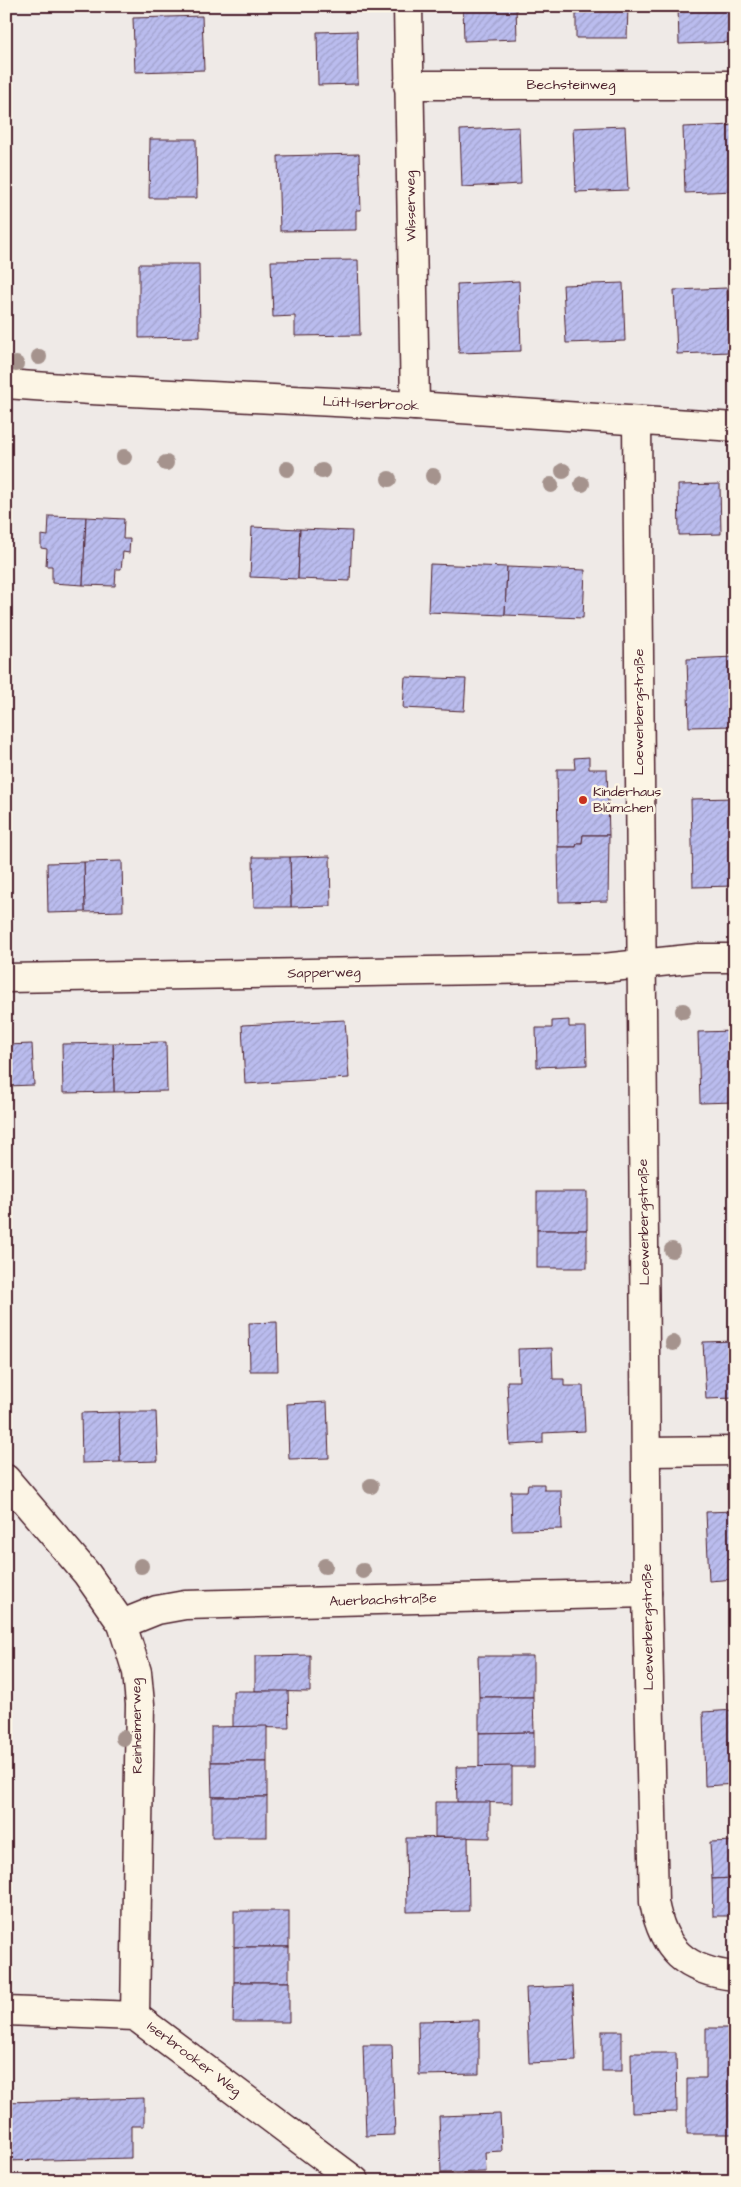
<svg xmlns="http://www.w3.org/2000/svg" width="741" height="2187" font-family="'Architects Daughter',sans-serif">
  <defs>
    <pattern id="building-hatch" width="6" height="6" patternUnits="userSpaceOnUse" patternTransform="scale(1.25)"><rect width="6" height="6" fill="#babcee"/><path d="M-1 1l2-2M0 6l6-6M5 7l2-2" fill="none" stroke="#a1a1cc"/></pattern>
  </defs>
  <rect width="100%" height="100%" fill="#efeae7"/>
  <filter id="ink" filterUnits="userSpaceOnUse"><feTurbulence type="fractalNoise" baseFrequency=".02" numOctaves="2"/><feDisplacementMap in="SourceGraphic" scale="10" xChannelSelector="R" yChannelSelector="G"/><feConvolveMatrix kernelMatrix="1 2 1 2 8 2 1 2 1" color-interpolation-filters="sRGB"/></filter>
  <g filter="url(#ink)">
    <g fill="url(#building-hatch)" stroke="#4a1f2b">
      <path d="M463,6h53l1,33 -53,2z"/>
      <path d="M576,6h52l-1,32h-51z"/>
      <path d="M678,6h55l1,36 -55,2z"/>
      <path d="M202,16l2,54 -69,2 -2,-54z"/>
      <path d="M357,31l1,53 -40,1 -1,-53z"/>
      <path d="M735,125v66l-50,2 -2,-66z"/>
      <path d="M625,126l3,64 -52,2 -3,-64z"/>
      <path d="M519,127l2,57 -59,3 -2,-57z"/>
      <path d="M150,139h46l1,59h-48z"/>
      <path d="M359,154l2,56h-5v20l-76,1 -2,-75z"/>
      <path d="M358,260l2,75 -65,1v-20l-22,1 -2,-56z"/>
      <path d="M139,264h60l1,73 -61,1z"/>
      <path d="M519,281l2,70 -62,2 -2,-69z"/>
      <path d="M623,283l2,58 -59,2 -3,-58z"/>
      <path d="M727,288l3,64 -53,2 -3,-64z"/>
      <path d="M720,484l1,50 -42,1 -1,-50z"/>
      <path d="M49,516l37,1 -3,68 -31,-2v-17h-6l1,-17 -6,-1v-13l7,1z"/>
      <path d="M86,517l38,2 -1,20h7l-1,14 -6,-1 -2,17h-5l-1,17 -32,-1z"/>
      <path d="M252,527l48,2 -2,50 -48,-2z"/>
      <path d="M300,529l52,2 -2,50 -52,-2z"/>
      <path d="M430,564l77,3 -2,48 -77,-3z"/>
      <path d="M507,567l78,3 -2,48 -78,-3z"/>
      <path d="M735,657v69l-46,1 -2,-68z"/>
      <path d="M405,677l61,2 -2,32 -61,-3z"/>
      <path d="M589,757v12h18l2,66h-26l-1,8h-5l-1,4h-18l-1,-78h18l-1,-11z"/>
      <path d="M735,798v88l-42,1 -2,-88z"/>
      <path d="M583,835h26l-1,66 -49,1 -1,-55h18l1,-4h5z"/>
      <path d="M330,856l1,50 -40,1 -1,-50z"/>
      <path d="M253,857h37l1,50h-37z"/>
      <path d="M122,861l1,50 -38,1 -1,-50z"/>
      <path d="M84,862l1,50 -37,1 -1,-50z"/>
      <path d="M345,1020l4,58 -104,6 -3,-59z"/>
      <path d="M569,1020v7h17l1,38 -50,2 -1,-39h16v-7z"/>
      <path d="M735,1031v71l-35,1 -2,-71z"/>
      <path d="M166,1042l1,49 -53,1 -1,-49z"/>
      <path d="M113,1043l1,49 -51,1 -1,-49z"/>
      <path d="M32,1044l2,41 -28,1v-41z"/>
      <rect x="537" y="1192" width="50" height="38"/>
      <rect x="537" y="1230" width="50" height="38"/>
      <path d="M277,1322l1,49h-28l-1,-48z"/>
      <path d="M735,1341v57l-29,1 -3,-57z"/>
      <path d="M552,1348l1,31h11v7h19l2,45 -42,2v10l-33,2 -3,-64h12l-1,-32z"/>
      <path d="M327,1402l2,56 -40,1 -2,-55z"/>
      <path d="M119,1412h37l2,49 -38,1z"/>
      <path d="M119,1412l1,50 -38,1 -1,-50z"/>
      <path d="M528,1484h16v6h17l1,39 -50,1 -1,-39h16z"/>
      <path d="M735,1511v68l-26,2 -3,-69z"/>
      <rect x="6" y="1594" width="3" height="30"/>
      <path d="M310,1655v37l-55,-1v-35z"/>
      <path d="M478,1656h55v41h-54z"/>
      <path d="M233,1691h55l1,37 -56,-1z"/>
      <path d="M479,1697h54l1,35 -55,1z"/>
      <path d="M735,1710v74l-30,2 -2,-74z"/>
      <path d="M267,1726v36h-56v-35z"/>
      <path d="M534,1732v35h-55v-34z"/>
      <path d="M211,1762h56v35h-55z"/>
      <path d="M512,1766v37l-55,-1 -1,-35z"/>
      <rect x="212" y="1797" width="55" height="40"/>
      <path d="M435,1802h55v36l-55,-1z"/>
      <path d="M468,1837l1,74 -62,1 -1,-74z"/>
      <path d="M735,1841v37l-23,1 -2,-37z"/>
      <path d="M735,1878v38h-22l-1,-37z"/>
      <rect x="234" y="1911" width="55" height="36"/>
      <rect x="234" y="1947" width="55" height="35"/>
      <path d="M234,1982h55v40h-56z"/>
      <path d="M573,1986l3,75 -47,2 -3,-75z"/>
      <path d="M479,2020v54l-60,1 -1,-54z"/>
      <path d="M706,2028h29v106h-48v-56h19z"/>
      <rect x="602" y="2031" width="20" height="40"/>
      <path d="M363,2045h29l3,90 -29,1z"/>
      <path d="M631,2053h45l1,59 -45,1z"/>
      <path d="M144,2098v28h-13v32l-125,3v-59z"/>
      <path d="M500,2114l2,37 -17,1 1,20 -45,1 -2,-57z"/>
    </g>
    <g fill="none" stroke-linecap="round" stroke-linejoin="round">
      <g stroke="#4a1f2b" stroke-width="31">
        <g id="minor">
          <path d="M408,6l7,400"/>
          <path d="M408,85h327"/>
          <path d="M6,384l85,6 324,16 320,21"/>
          <path d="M637,422l10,1171 7,309c9,48 31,69 81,74"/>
          <path d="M6,978l597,-10 95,-10h37"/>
          <path d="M647,1452l88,-1"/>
          <path d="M6,1479l81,95 35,50 15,48 3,32 -5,312"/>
          <path d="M122,1624l35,-14 28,-5 462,-12"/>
          <path d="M6,2011l129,5 220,165"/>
        </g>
      </g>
      <use href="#minor" stroke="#fcf5e5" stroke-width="28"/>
    </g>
    <g fill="#a5938d">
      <circle cx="39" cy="357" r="8"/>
      <circle cx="16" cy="364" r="8"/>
      <circle cx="124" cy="457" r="8"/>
      <circle cx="166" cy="463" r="8"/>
      <circle cx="287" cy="469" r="8"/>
      <circle cx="322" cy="471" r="8"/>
      <circle cx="563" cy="471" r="8"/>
      <circle cx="433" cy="476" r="8"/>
      <circle cx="389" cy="479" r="8"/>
      <circle cx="582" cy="484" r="8"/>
      <circle cx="551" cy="485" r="8"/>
      <circle cx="683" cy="1011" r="8"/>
      <circle cx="672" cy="1250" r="8"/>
      <circle cx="673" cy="1343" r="8"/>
      <circle cx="371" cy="1486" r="8"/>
      <circle cx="141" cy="1566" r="8"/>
      <circle cx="325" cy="1566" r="8"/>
      <circle cx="363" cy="1571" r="8"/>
      <circle cx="123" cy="1738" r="8"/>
    </g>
  </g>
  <circle fill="#c8321e" stroke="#fcf5e5" stroke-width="2" cx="583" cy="800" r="5"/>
  <g text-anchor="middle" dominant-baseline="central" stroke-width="5" stroke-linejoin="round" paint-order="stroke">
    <g font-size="14" fill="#4a1f2b" stroke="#fcf5e5">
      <text x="571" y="85">Bechsteinweg</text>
      <text transform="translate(411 206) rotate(-91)">Wisserweg</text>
      <text transform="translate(371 404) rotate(3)">Lütt-Iserbrook</text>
      <text transform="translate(639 712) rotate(-90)">Loewenbergstraße</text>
      <text transform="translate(324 973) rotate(-1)">Sapperweg</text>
      <text transform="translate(644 1222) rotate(-91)">Loewenbergstraße</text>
      <text transform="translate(383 1600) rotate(-2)">Auerbachstraße</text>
      <text transform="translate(648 1627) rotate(-91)">Loewenbergstraße</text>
      <text transform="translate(137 1726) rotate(-91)">Reinheimerweg</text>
      <text transform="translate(194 2059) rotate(37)">Iserbrooker Weg</text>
    </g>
    <g font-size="14" fill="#4a1f2b" stroke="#fcf5e5" text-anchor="start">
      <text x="593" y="792">Kinderhaus<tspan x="593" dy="16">Blümchen</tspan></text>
    </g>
  </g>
  <rect width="741" height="2187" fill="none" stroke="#fcf5e5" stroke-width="25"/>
  <rect x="12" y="12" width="716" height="2162" fill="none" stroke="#4a1f2b" stroke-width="2" filter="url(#ink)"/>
</svg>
